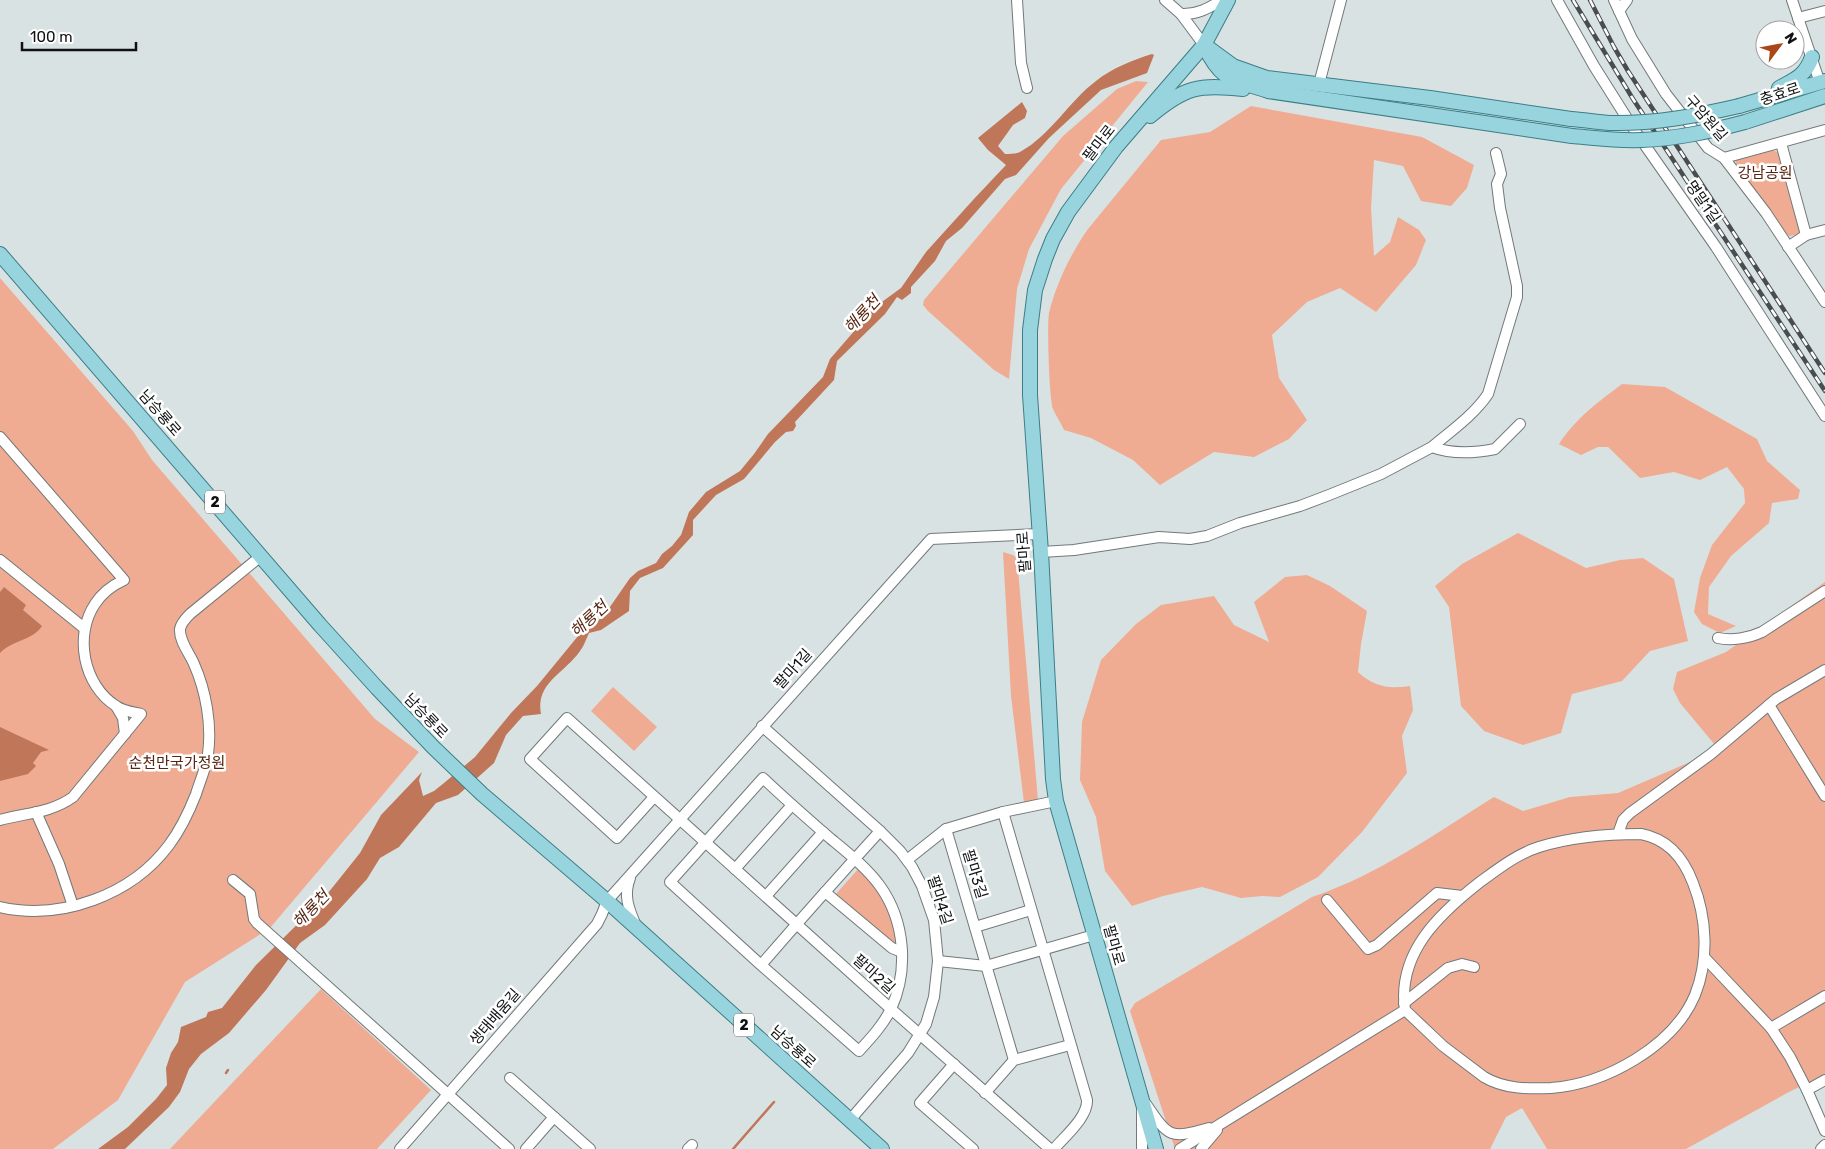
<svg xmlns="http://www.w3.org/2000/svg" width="1825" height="1149" font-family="Rubik,'Noto Sans KR',sans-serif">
  <rect width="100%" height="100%" fill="#d9e2e3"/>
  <g fill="#efac92">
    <path d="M1136,81l12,1 -87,107 -32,60 -12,40 -8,90 -15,-9 -66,-59 -5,-6 1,-5 139,-164 54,-47z"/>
    <path d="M1251,106l171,31 52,28 -7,23 -16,18 -30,-5 -18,-35 -29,-6 -3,48 3,48 16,-14 8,-25 21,13 7,10 -10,25 -40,47 -36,-24 -33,14 -35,33 7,43 28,42 -18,19 -35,18 -40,-5 -54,33 -27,-25 -42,-22 -27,-8c-3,-7 -8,-14 -11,-21 -4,-11 -6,-84 -4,-96 7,-29 22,-60 39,-84l73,-89 49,-8z"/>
    <path d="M1772,150l8,3 22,78 -6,4 -7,1 -4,-4 -50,-63 1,-10z"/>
    <path d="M0,278l133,153 19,29 223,259 44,33 -149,176 -85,54 -67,118 -65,49h-53z"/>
    <path d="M1622,384l43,3 92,52 10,22 33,29 -2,9 -26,4 -3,20 -38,33 -22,31 -1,27 28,12 -16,7 -18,-9 -8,-12 6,-34 12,-33 33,-42 -1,-14 -17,-22 -27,13 -26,-8 -34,6 -32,-31h-10l-17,8 -22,-11c18,-27 38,-41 63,-60z"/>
    <path d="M1518,533l68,35 34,-8 23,-2 31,21 14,62 -38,10 -28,30 -50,13 -11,39 -38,12 -39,-14 -23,-25 -12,-99 -14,-21 27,-22z"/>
    <path d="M1003,552l10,3 4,3 21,242 -14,3 -13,-107z"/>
    <path d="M1307,575l23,11 37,25 -6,33 -3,28c16,15 31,17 52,14l3,24 -11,26 5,37 -45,59 -44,45 -38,20 -18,-1 -21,2 -39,-11 -39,9 -31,10 -27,-35 -9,-54 -16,-37 2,-58 19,-62 35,-36 25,-19 53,-9 20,29 35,17 -15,-40 31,-25z"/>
    <path d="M1825,582v492l-36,18 -103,57h-139l-25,-41 -16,9 -16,32h-315l-45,-138 5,-8 177,-106c66,-22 124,-64 182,-100l29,14 47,-14 48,-4 86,-37 11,-11 -35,-42 -7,-14 4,-17 49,-20z"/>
    <path d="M613,687l44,40 -23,24 -43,-40z"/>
    <path d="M859,868l8,9 20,25 13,41 -6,3 -59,-51z"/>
    <path d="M321,989l110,101 -54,59h-207z"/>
  </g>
  <g fill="#c07659">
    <path d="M1152,54l2,1 -7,18 -46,17 -52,48 -33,37 -11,4 -43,49 -16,13 -11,20 -24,26v6l-9,7 -5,-3 -12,17 -48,47 -3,19 -39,42 1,4 -3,5 -7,1 -11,10 -31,37 -28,16 -23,25v15l-30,33 -23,10 -10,13 -1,20 -28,19 -12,3c-3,6 -5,13 -9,18 -15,22 -45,32 -39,63l-18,2 -17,19 -12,28 -36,32 -22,8 -37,44 -19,11 -13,21 -42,46 -25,18 -34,47 -37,43 -28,21 -12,15 -9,23 -11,15 -44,42h-27l30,-22 28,-28 11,-14 -1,-17 5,-15 7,-11 3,-15 25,-10 2,-5 14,-4 34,-43 68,-67 36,-45 21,-38 41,-43 -3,8 4,16 11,-5 10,-8 31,-26 36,-44 26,-27 46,-56 20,-13 27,-39 8,-7 18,-8 6,-9 10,-8 9,-11 8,-23 17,-20 34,-21 14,-17 14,-20 55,-57 7,-18 45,-52 26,-19 25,-36 47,-52 33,-35 -18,-15 -10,-12 44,-36 5,9 -2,7 -12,7 -15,21 7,8c5,0 11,0 15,-2 31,-17 49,-51 76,-71 16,-13 37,-21 56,-27z"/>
    <path d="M4,587l22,18 -3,5 19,16c-10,15 -30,14 -42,27v-61z"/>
    <path d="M0,727l49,23 -8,2 -8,11 3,3 -8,8 -28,7z"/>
  </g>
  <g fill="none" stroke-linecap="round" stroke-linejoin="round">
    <g stroke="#c07659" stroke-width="2.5">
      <path d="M226,1073l2,-3"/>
      <path d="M733,1149l41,-47"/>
    </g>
    <g stroke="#72797a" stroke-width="12">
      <g id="minor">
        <path d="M1017,0l4,63 6,25"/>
        <path d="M1165,0l16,14 23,31"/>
        <path d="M1557,0l37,66 41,65 81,116 109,169"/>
        <path d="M1614,0l18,39 34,55 42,54 16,10 42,55 59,89"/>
        <path d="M1792,0l28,83"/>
        <path d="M1619,11l8,-11"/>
        <path d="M1181,14c16,1 28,-6 41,-14"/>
        <path d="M1798,18l27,-7"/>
        <path d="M1319,84l22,-84"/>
        <path d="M1781,143l25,92 19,-5"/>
        <path d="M1724,158l101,-28"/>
        <path d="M1788,247l18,-12"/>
        <path d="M0,437l124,143c-11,5 -22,13 -29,24 -21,31 -12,81 21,102 7,5 16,6 25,8l-68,83c-22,16 -48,16 -73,23"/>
        <path d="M1432,447c19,-16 42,-32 56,-53l29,-97v-11l-17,-78 -3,-24 4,-10 -5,-21"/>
        <path d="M1041,552l33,-2 85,-13 31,2 17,-3 33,-13 60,-17 29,-11 52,-21 51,-27c19,7 43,6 63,2l25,-25"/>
        <path d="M0,560l84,68"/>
        <path d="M1718,638c14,3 31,0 44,-6l63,-41"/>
        <path d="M1769,705l56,91"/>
        <path d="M116,706l7,12 2,16"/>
        <path d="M762,726l118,105 20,20 12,16 10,19 12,34 4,41 -4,36 -8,27 -18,29 -58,67"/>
        <path d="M654,797l-37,41 -87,-79 37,-41 324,291 159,140"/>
        <path d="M36,812l23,52 14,42"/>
        <path d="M1003,812l53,-11"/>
        <path d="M946,829l68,231"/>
        <path d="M1618,834l5,-14 7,-7 81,-59 65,-55 49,-29"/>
        <path d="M1641,834c27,5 43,25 52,49 14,35 16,77 2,112 -22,52 -90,89 -144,93 -23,1 -47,1 -67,-11l-41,-31 -38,-36c-8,-57 34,-96 75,-128 18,-13 37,-28 59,-35 32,-10 68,-13 102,-13z"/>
        <path d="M907,860l39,-31 57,-17 84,288c1,17 -22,36 -33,49"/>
        <path d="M735,869l57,-64"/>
        <path d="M630,878c-7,18 -1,31 6,48"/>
        <path d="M233,880l17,14 4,25 3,4 252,226"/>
        <path d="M825,892l67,56 10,4"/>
        <path d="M766,896l57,-64"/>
        <path d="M1327,900l41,49 9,-4 60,-52 25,3"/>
        <path d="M0,907c61,14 132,-12 169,-62 12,-16 20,-33 27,-51 4,-13 10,-26 12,-40 4,-29 -2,-63 -14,-90 -4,-10 -15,-23 -14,-35 1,-6 6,-11 10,-15l71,-58"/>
        <path d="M975,927l56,-17"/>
        <path d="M1704,957l67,71 54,-32"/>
        <path d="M938,961l48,5 108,-31"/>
        <path d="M761,965l98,86c12,-13 24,-26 32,-42 18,-39 14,-88 -11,-123 -13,-18 -32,-33 -49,-47 -23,-20 -46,-40 -68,-61l-93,104 91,83c39,-45 79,-90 119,-134"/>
        <path d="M1404,1003l44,-35 14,-4 12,3"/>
        <path d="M1771,1028l19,29 17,33"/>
        <path d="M954,1064l-34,39 53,46"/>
        <path d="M510,1078l80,71"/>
        <path d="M1825,1080l-18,10 18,41"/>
        <path d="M985,1093l29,-33 56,-15"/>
        <path d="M1146,1104c23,34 24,35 63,24"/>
        <path d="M1142,1111v38"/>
        <path d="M400,1149l197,-225 5,-10 5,-13 324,-362 108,-5"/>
        <path d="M526,1149l28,-32"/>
        <path d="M688,1149l4,-4"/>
        <path d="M1180,1149l225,-139"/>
        <path d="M1201,1149l16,-19"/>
        <path d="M1821,1149l4,-4"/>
      </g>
    </g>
    <g stroke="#3b7e87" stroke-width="16">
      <g id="major">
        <path d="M1204,45c18,38 29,34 64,46l304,45"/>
        <path d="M1207,47l26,19 34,12 163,20 141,21"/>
        <path d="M1779,88c17,-9 26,-12 33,-31"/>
        <path d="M1739,106l86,-25"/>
        <path d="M1150,116c35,-29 48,-32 93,-27"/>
        <path d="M1745,122l80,-26"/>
        <path d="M0,254l320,371 57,63 56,59 49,47 125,107 275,248"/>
        <path d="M1156,1149l-100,-348 -3,-22 -12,-227 -11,-157v-65l5,-40 10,-31 8,-20 15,-27 48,-65 88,-102 24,-45"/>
      </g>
    </g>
    <use href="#minor" stroke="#fff" stroke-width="10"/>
    <use href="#major" stroke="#98d4dd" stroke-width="14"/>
    <g stroke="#494d4e" stroke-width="4.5">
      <g id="rail">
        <path d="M1573,0l60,99 192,292"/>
        <path d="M1590,0l24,47 14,24 197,302"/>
      </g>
    </g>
    <use href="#rail" stroke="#fff" stroke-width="2.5" stroke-dasharray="8" stroke-linecap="butt"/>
    <g stroke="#3b7e87" stroke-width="16" stroke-linecap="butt">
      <g id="major-bridge">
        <path d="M1571,119c13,1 26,3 39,4 44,1 86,-7 129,-17"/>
        <path d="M1572,136c23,2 46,5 69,4 36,-1 70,-9 104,-18"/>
      </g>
    </g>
    <use href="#major-bridge" stroke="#98d4dd" stroke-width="14"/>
  </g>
  <g text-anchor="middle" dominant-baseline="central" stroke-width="5" stroke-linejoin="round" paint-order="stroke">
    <g fill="#fff" stroke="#575859" stroke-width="1">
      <rect x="205" y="490.5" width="20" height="23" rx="4"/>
      <rect x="734" y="1013.5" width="20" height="23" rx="4"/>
    </g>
    <g font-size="14" font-weight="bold" fill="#0f1112">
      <text x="215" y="502">2</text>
      <text x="744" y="1025">2</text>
    </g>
    <g font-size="15" fill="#0f1112" stroke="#fff">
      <text transform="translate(1780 94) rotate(-18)">충효로</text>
      <text transform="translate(1706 118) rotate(49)">구암원길</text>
      <text transform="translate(1099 143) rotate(-52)">팔마로</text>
      <text transform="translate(1703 202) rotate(55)">명말1길</text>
      <text transform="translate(160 413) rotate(49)">남승룡로</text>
      <text transform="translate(1024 552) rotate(-94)">팔마로</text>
      <text transform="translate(793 669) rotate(-48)">팔마1길</text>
      <text transform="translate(426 716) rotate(46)">남승룡로</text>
      <text transform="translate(975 874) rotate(73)">팔마3길</text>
      <text transform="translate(940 900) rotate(72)">팔마4길</text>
      <text transform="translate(1114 945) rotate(74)">팔마로</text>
      <text transform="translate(874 974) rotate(42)">팔마2길</text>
      <text transform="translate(495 1017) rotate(-49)">생태배움길</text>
      <text transform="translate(793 1047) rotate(42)">남승룡로</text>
    </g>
    <g font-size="15" fill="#572612" stroke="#fff">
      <text x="1765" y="173">강남공원</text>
      <text x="177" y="763">순천만국가정원</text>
    </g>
    <g font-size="16" font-style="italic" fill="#552410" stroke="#fff">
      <text transform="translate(862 314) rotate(-47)">해룡천</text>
      <text transform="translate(589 619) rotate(-43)">해룡천</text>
      <text transform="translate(311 909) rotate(-46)">해룡천</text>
    </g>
  </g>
  <g transform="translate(1780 45) rotate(58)"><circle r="24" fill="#ffffff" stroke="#9fa0a0"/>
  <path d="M0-4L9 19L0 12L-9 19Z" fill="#ab4619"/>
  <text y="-8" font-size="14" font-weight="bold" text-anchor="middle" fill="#0f1112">N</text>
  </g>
  <path d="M22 42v8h114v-8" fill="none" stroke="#0f1112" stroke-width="2.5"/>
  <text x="30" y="42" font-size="15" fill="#0f1112" stroke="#ffffff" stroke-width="4" paint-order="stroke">100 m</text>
</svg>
